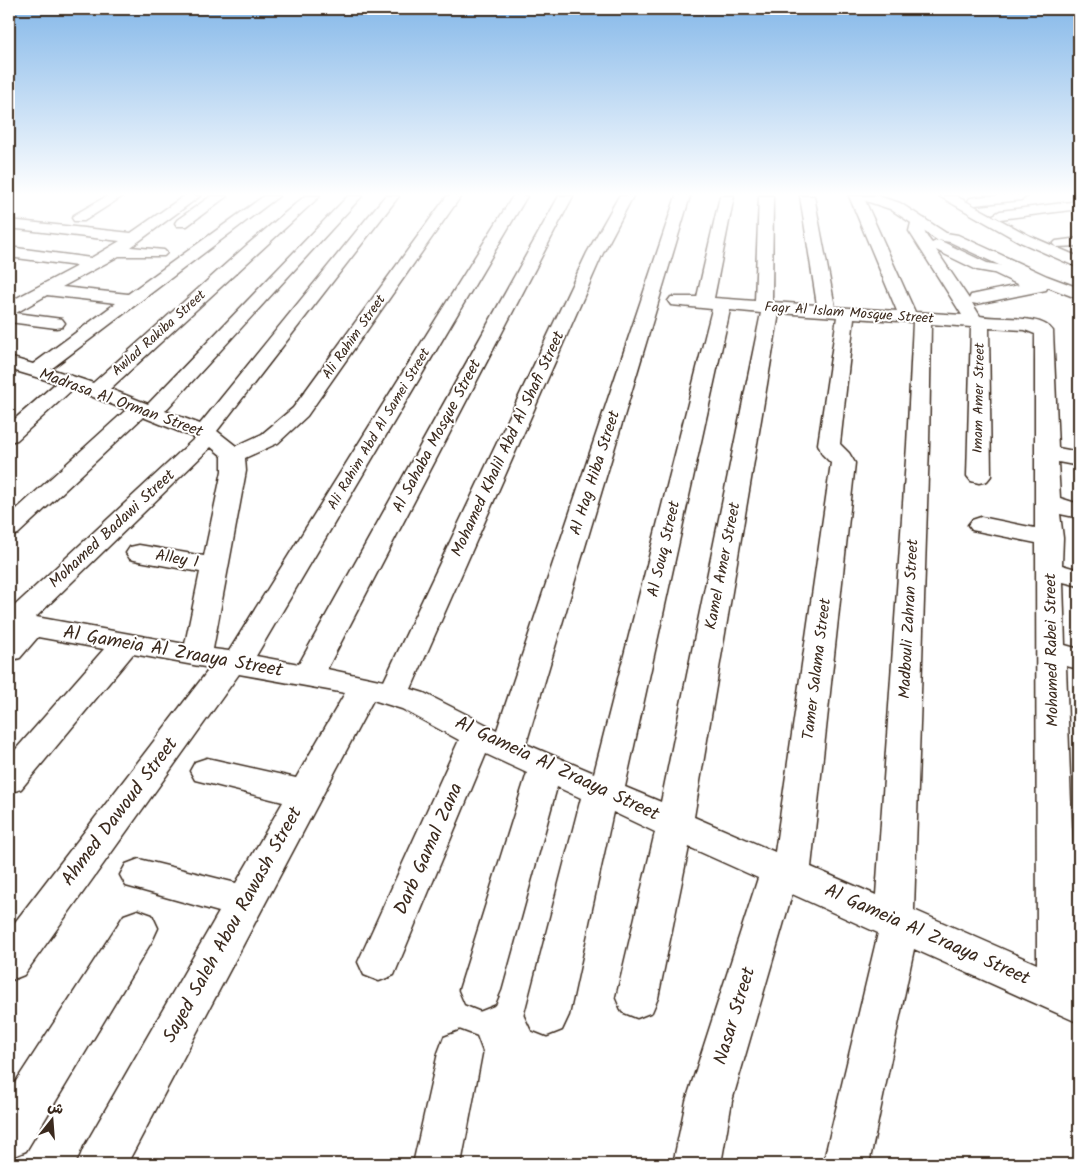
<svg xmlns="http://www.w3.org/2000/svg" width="1088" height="1173" font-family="Kalam,'Playpen Sans Arabic',sans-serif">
  <rect width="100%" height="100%" fill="#fff"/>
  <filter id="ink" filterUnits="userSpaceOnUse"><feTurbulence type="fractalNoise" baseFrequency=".02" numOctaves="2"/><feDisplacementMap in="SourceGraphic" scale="10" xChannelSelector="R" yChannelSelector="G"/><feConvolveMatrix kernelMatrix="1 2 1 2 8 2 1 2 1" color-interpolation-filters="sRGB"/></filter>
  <g filter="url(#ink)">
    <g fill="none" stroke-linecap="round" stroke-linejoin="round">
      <g stroke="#3b2a1e" stroke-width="3">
        <g id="minor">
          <path d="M107,196h16l-39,25h-10l-2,-3 2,-3z"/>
          <path d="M184,196h16l-69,51 33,3 3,3 -3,3h-45l-57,31 66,7 136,-98h15l-228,173 42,14 154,-138 58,-49h15l-210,193 38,15 200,-208h14l-197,215 35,13 185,-228h14l-182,235 19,15 26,-12 31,-26 154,-212h14l-154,220 -29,27 -33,15 1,13 -33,178 16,2 284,-455h14l-271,460 43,8 260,-468h14l-246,473 57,12 203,-428 32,-57h14l-30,57 -192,436 13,4 73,37 179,-534h14l-164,548 68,29 118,-464 -41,-4 -3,-4 3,-4h26l23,-101h14l-20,102 41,3 4,-105h14l-1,106 45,3 -17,-109h14l21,111 62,4 -48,-115h14l52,116 47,3 -53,-84 2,-8 9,-5 5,1 2,3c-6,9 -1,13 5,21l6,-3 5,2 44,21 17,3 33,16h9l2,4 -2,4 -69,14 -5,-1 8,13c19,4 62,-2 73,15l5,117 21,4v14l-21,-4 2,36 19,6v14l-19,-4 3,24 -1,27 17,5v16l-16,-4 2,63 14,4v20l-13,-3 13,357 -165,-74 -45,215h-46l55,-231 -86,-39 -60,207 -11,63h-48l13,-63 72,-223 -69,-31 -31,151 -6,14 -15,6 -15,-6 -6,-14 39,-166 -42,-20 -44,203 -7,15 -15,6 -15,-6 -7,-15 56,-217 -24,-11 -56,203 -6,14 -15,6 -15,-6 -6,-14 68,-217 -41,-19 -92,221 -15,6 -15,-6 -6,-13 101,-222 -57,-31 -29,-9 -246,464h-50l7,-17 135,-235 -93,-26 -6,-11 6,-11 13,-5 97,24 47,-81 -88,-22 -5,-9 5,-9 12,-4 89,20 49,-85 -106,-19 -215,301 -15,6v-51l201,-262 -77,-14 -112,135 -12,4v-36l95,-108 -66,-12 -18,21 -11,3v-50l186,-173 -52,-21 -125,117 -9,3v-21l117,-106 -53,-21 -56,51 -8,2v-18l47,-41 -47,-14v-12l24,7 83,-61 -69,-8 -31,18 46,6 3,4 -3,4 -6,1 -47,-6v-20l68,-36 -68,-9v-10l82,11 29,-17 -111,-13v-8l122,13zM936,250l41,20 17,3 25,12 -48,10 -2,4zM730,310l31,3 -100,489 -36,-15zM779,313l58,4 -19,127 4,10 9,9 -56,389 -81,-35zM854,318l59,4 -6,123 -31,450 -65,-28 44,-404 -6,-10 -9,-9zM931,324l40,3 -4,149 4,5 8,2 8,-2 4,-5 -2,-148 36,2 10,4v194l-54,-11 -9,3 -4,5 4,5 64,13 1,421 -123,-54 15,-465zM211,447l11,9v15l-18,85 -65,-11 -9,2 -4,6 4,6 9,2 61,11 -15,72 -149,-27z"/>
          <path d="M211,196h16l-40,30h-10l-2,-3 2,-3z"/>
          <path d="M985,196h43l-7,4 -46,5 -7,-4 2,-3z"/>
          <path d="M1079,201v8l-79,10 -7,-4 7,-4z"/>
          <path d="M1079,238v8l-23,1 -3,-3 3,-3z"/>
          <path d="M138,910l14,5 6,13 -6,13 -126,210 -17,7v-66l115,-177z"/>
          <path d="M460,1031l16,6 6,16 -21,111h-48l25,-111 6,-16z"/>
        </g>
      </g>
      <g stroke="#3b2a1e" stroke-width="3">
        <g id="major">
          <path d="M858,196h20l22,7 46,30 12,2 89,41 32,12v11l-44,-17 -85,-40 -13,-2 -47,-31 -30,-10z"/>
          <path d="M939,196h17l74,40 49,21v11l-59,-26z"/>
        </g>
      </g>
      <use href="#minor" fill="#fff" fill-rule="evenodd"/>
      <use href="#major" fill="#fff" fill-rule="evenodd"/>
    </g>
  </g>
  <linearGradient id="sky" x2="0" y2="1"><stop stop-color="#85b8e9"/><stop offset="0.54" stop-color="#fff"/><stop offset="1" stop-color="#fff" stop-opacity="0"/></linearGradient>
  <rect width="1088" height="360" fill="url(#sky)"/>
  <g text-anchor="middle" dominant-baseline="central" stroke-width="4" stroke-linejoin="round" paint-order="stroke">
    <g font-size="14" fill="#3b2a1e" stroke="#fff">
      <text transform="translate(849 313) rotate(4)">Fagr Al Islam Mosque Street</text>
      <text transform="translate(159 333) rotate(-42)">Awlad Rakiba Street</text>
      <text transform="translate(354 337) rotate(-55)">Ali Rahim Street</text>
      <text transform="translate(979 398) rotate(-89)">Imam Amer Street</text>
      <text transform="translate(379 429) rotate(-59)">Ali Rahim Abd Al Samei Street</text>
    </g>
    <g font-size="16" fill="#3b2a1e" stroke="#fff">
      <text transform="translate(121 403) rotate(20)">Madrasa Al Orman Street</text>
      <text transform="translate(437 436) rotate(-62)">Al Sahaba Mosque Street</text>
      <text transform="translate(508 444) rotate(-65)">Mohamed Khalil Abd Al Shafi Street</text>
      <text transform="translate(595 473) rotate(-72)">Al Hag Hiba Street</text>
      <text transform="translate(112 529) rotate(-43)">Mohamed Badawi Street</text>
      <text transform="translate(664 549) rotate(-77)">Al Souq Street</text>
      <text transform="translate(177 559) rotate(10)">Alley 1</text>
      <text transform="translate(723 566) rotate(-79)">Kamel Amer Street</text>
      <text transform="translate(909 619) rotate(-87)">Madbouli Zahran Street</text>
      <text transform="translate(1052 650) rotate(-91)">Mohamed Rabei Street</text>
      <text transform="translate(817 669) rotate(-83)">Tamer Salama Street</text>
    </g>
    <g font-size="19" fill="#3b2a1e" stroke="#fff">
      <text transform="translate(173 652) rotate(10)">Al Gameia Al Zraaya Street</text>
      <text transform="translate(557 769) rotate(25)">Al Gameia Al Zraaya Street</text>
      <text transform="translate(120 812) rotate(-53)">Ahmed Dawoud Street</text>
      <text transform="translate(429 849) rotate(-66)">Darb Gamal Zana</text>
      <text transform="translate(233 925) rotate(-61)">Sayed Saleh Abou Rawash Street</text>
      <text transform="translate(927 935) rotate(24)">Al Gameia Al Zraaya Street</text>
      <text transform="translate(735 1016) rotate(-73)">Nasar Street</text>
    </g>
  </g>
  <rect width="1088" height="1173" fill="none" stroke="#fff" stroke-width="30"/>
  <rect x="15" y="15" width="1058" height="1143" fill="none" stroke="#3b2a1e" stroke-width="2" filter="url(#ink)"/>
  <g transform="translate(52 1120) rotate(17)" stroke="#ffffff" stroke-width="4" paint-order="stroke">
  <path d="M0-4L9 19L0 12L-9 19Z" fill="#3b2a1e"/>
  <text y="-8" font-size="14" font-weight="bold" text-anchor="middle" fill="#3b2a1e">ش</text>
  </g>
</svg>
